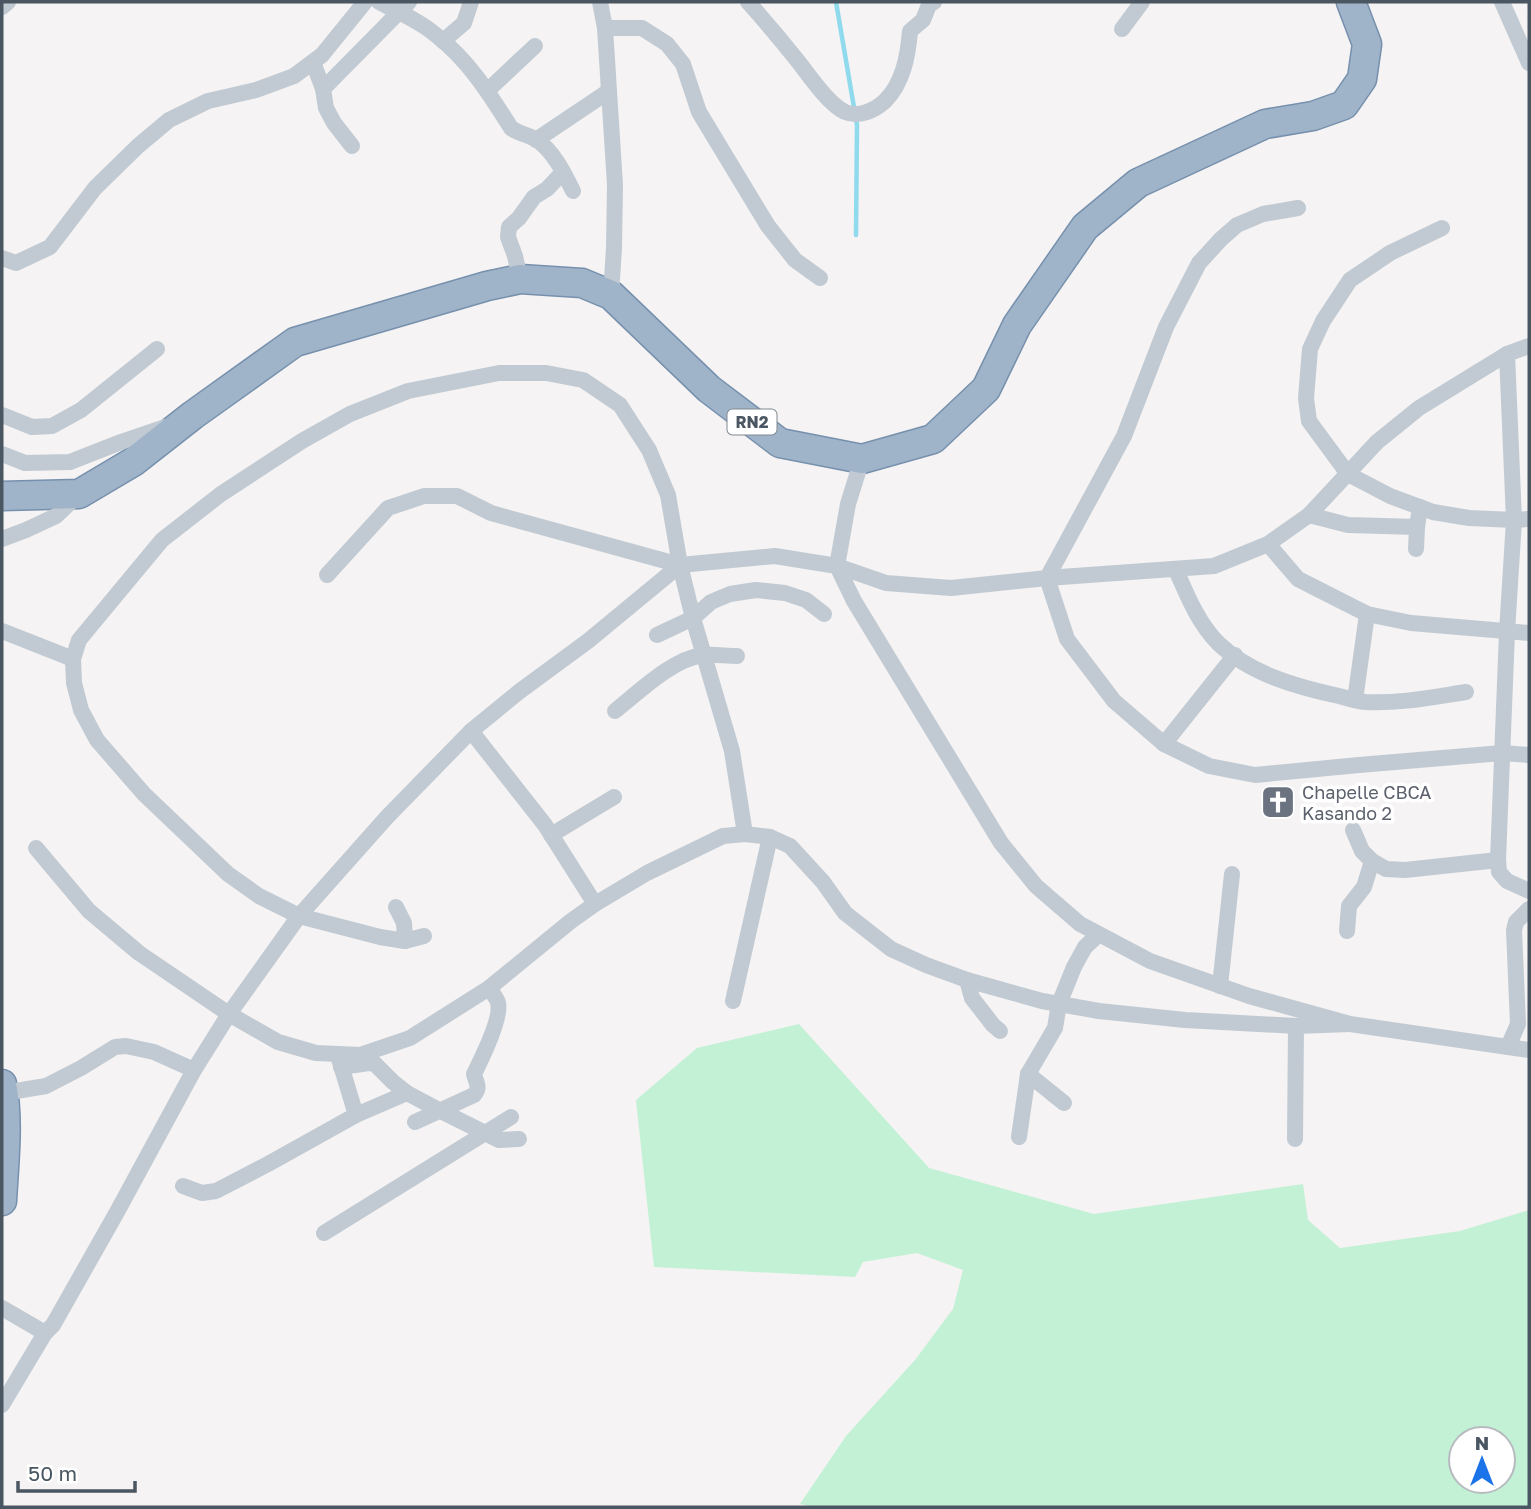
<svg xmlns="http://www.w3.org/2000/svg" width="1531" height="1509" font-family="'Golos Text',sans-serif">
  <rect width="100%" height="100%" fill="#f5f3f3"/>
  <path fill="#c3f1d5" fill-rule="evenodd" d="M799,1024l130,144 165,46 209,-30 5,36 32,28 120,-17 69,-21v297h-715l-14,-3 46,-68 69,-76 38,-51 10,-39 -46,-17 -54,9 -8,15 -201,-10 -18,-167 61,-52zM1461,1439h42v42h-42z"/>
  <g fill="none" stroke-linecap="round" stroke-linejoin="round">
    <path stroke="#90daee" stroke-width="4.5" d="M836,2l21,123 -1,110"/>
    <g stroke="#7690ad" stroke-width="31">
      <g id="trunk">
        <path d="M2,496l77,-2 54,-32 60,-47 102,-73 192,-56 33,-7 62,4 29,12 98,94 71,54 82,16 71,-20 53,-50 31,-64 68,-98 53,-44 127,-59 48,-8 31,-11 18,-26 5,-35 -16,-42"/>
        <path d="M2,1084c7,35 2,80 0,117"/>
      </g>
    </g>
    <g stroke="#c1cad2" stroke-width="16">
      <path d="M379,2c19,10 41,19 57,33 33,26 53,58 75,93 8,6 18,7 26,12 17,12 27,33 36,51"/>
      <path d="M600,2l5,26 10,157 -1,63 -3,47"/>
      <path d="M748,2c17,19 33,38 49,58 12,15 31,44 48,52 14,6 30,-2 40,-11 18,-18 23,-45 25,-70l13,-11 6,-15 5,-3"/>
      <path d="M1502,2l27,61"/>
      <path d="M2,7l6,-5"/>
      <path d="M605,28h37l25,16 16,20 16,48 69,114 27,34 25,18"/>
      <path d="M1122,29l20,-27"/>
      <path d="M443,41l21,-18 7,-21"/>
      <path d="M313,62l10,27 3,19 8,15 18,23"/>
      <path d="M323,89l86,-87"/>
      <path d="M487,91l48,-45"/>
      <path d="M536,140l73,-49"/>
      <path d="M1298,208l-35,6 -26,11 -16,14 -22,24 -33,64 -42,109 -77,142 20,61 47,62 50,43 45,22 46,9 104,-10 143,-12 27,2"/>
      <path d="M1442,228l-52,25 -40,27 -27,41 -13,28 -4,49 3,23 39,53 42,22 43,16 36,6 45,2 15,-1"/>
      <path d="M2,258l14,5 34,-16 45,-59 43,-42 31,-26 39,-19 48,-11 38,-14 28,-21 43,-53"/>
      <path d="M520,279l-5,-23 -7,-19 1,-10 10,-9 15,-21 13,-8 16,-17"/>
      <path d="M1507,354l7,166 -7,112 -9,228 1,12 8,9 22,10"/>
      <path d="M2,415l30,12 20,-1 29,-16 76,-61"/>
      <path d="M2,454l23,9 45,-1 51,-20 44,-15"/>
      <path d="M862,459l-14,45 -11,62 17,35 147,242 35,43 44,38 70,37 99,35 101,28 179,26"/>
      <path d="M1309,515l39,10 69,2 3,-20"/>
      <path d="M2,539l24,-9 30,-14 23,-22"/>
      <path d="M1268,544l30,35 69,35 44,9 118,10"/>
      <path d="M1416,549l1,-22"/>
      <path d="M1176,570c11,25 22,53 42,73 32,31 79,44 121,53 8,2 17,5 26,6 33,2 68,-5 101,-10"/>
      <path d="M327,575l61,-67 36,-12h33l34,17 189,52 95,-9 62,10 49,17 65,5 96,-10 167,-12 54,-22 41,-29 68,-73 42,-34 88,-54 22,-8"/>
      <path d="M2,631l71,28"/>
      <path d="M657,635l36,-17 18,-16 19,-8 26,-4 29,3 21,7 18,14"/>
      <path d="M1355,700l12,-86"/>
      <path d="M615,711c24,-19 57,-52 88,-56 11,-1 23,1 34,1"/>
      <path d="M471,731l74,94 50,79"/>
      <path d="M1164,744l71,-89"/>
      <path d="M1353,830l9,21 10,10 14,8 19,1 93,-10"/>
      <path d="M551,835l63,-38"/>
      <path d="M36,848l53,63 50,42 90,61 49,28 38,11 44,2 50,-17 79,-50 82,-67 24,-17 52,-31 76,-37 22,-2 25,3 20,9 33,36 22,31 46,36 35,16 41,15 75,21 57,10 86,9 111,6 54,-2"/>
      <path d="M396,907l8,16 1,18"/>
      <path d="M1347,931l2,-25 15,-19 8,-26"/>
      <path d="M424,936l-19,5 -25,-4 -81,-21 -40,-20 -31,-22 -84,-80 -47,-54 -16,-30 -7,-27 -1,-24 6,-19 83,-100 59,-46 81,-53 48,-27 58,-23 91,-18h47l37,7 37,25 29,45 19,45 12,70 13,53 39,133 13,83"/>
      <path d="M967,980l5,18 21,27 7,6"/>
      <path d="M1220,986l12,-112"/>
      <path d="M733,1001l37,-164"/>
      <path d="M1508,1047l10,-23 -4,-94 2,-8 13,-13"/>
      <path d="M339,1059l17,56"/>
      <path d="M341,1067l28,-4 6,1 18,18 14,11 32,17 60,30 20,-1"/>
      <path d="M1028,1074l36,29"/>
      <path d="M4,1093l42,-7 35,-18 34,-21 11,-1 28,6 40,18"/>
      <path d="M415,1122l59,-27c7,-8 2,-12 0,-21 7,-14 28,-56 24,-71 -1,-5 -6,-10 -9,-15"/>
      <path d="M1019,1137l9,-63 27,-46 4,-24 15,-37 11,-20 13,-12"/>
      <path d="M1295,1139l1,-113"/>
      <path d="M183,1186l19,7 14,-2 52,-27 88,-49 51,-22"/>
      <path d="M324,1233l187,-116"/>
      <path d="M2,1308l43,25"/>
      <path d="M2,1405l43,-72 8,-8 64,-113 77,-142 35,-56 70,-98 88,-99 84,-86 49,-40 68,-50 92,-76"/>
    </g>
    <use href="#trunk" stroke="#9fb4c9" stroke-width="28"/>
  </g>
  <defs>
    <g id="church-square" transform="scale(1.75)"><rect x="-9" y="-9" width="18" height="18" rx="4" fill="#6b7280" stroke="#fff"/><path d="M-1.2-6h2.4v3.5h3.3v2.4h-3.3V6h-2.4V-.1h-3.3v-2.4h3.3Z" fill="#fff"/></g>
  </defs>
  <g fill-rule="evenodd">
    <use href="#church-square" x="1278" y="802"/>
  </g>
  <g text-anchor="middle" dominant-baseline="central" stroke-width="7" stroke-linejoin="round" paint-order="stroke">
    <rect fill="#fff" stroke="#808990" stroke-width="2" x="727.5" y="409.5" width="49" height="25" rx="5"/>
    <g font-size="16" font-weight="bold" fill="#4a5661">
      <text x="752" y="422">RN2</text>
    </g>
    <g font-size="18" fill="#5b616d" stroke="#fff" text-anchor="start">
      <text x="1302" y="792">Chapelle CBCA<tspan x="1302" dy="21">Kasando 2</tspan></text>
    </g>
  </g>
  <rect width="1531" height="1509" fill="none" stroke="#4a5661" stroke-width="7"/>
  <g transform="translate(1482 1460)"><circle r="33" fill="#ffffff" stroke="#b7bbc0" stroke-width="2"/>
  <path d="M0-5L12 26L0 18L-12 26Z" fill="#1a73e8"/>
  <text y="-10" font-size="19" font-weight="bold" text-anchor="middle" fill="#4a5661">N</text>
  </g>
  <path d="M18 1481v10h117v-10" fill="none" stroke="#4a5661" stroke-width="3.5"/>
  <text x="28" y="1481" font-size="21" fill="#4a5661" stroke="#ffffff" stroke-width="5" paint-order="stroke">50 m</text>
</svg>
